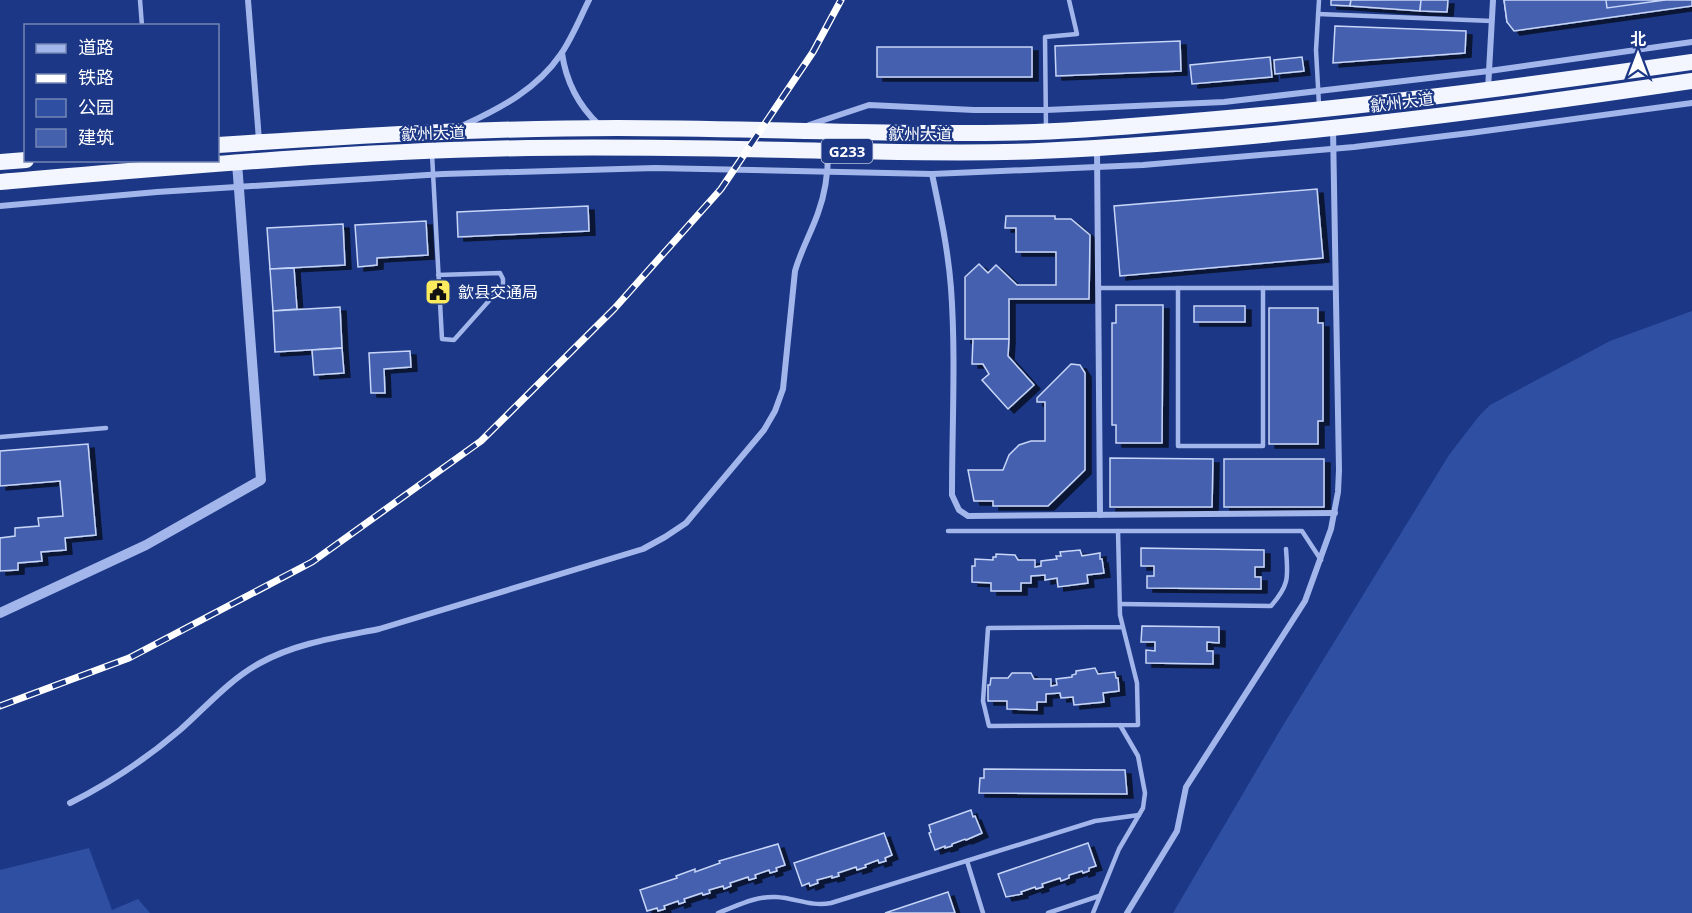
<svg xmlns="http://www.w3.org/2000/svg" width="1692" height="913" font-family="'Noto Sans','Noto Sans SC',sans-serif">
  <defs>
    <filter id="shadow"><feDropShadow dx="6" dy="4" stdDeviation="0" flood-color="#0009"/></filter>
  </defs>
  <rect width="100%" height="100%" fill="#1b3785"/>
  <g fill="#2f4fa3">
    <path d="M1692,311v602h-519l109,-186 167,-272 30,-39 11,-11 120,-64z"/>
    <path d="M89,848l23,62 26,-11 12,14h-150v-43z"/>
  </g>
  <g fill="#4461ae" stroke="#c7d5f8" stroke-width="1.5" filter="url(#shadow)">
    <path d="M1331,0h20l-1,6 -19,-1z"/>
    <path d="M1351,0h70l-1,11 -70,-5z"/>
    <path d="M1421,0h27l-1,12 -27,-1z"/>
    <path d="M1504,0h89l2,10 -88,12z"/>
    <path d="M1504,0h188v6l-178,25 -7,-9z"/>
    <path d="M1606,0h59l-58,8z"/>
    <path d="M1335,26l131,5 -1,22 -132,10z"/>
    <path d="M1180,41l1,30 -125,5 -1,-30z"/>
    <rect x="877" y="47" width="155" height="30"/>
    <path d="M1270,57l2,20 -80,7 -2,-19z"/>
    <path d="M1302,57l2,14 -29,3 -1,-14z"/>
    <path d="M1317,189l6,69 -203,18 -6,-70z"/>
    <path d="M588,206l1,25 -131,6 -1,-25z"/>
    <path d="M1006,216h49v3h16l19,16 -1,64h-80v40h-44v-62l14,-13 9,9 8,-8 21,20h39v-33h-40v-24h-11z"/>
    <path d="M426,221l2,34 -51,3v7l-19,2 -3,-42z"/>
    <path d="M343,224l2,41 -75,4 -3,-41z"/>
    <path d="M294,268l3,41 -24,2 -3,-42z"/>
    <path d="M1116,305h47l-1,138h-46v-18h-4v-102h4z"/>
    <rect x="1194" y="306" width="51" height="16"/>
    <path d="M340,307l2,41 -67,4 -2,-41z"/>
    <path d="M1269,308h49v15h5v98h-5v23h-49z"/>
    <path d="M973,339h36l-1,17 26,29 -26,24 -26,-29 7,-6 -6,-10h-11z"/>
    <path d="M342,348l2,25 -30,2 -2,-25z"/>
    <path d="M410,351l1,16 -27,2 1,24h-14l-2,-40z"/>
    <path d="M1071,364l9,1 5,8v97l-37,36h-55v-5h-19l-6,-31h35l6,-15 10,-10 12,-4h14v-39h-8v-4z"/>
    <path d="M88,444l8,91 -31,3 1,12 -25,2 1,9 -24,2v7l-18,1v-33l15,-2v-8l24,-2 -1,-8 25,-2 -3,-35 -60,5v-35z"/>
    <path d="M1110,458l103,1 -1,48h-102z"/>
    <rect x="1224" y="459" width="100" height="48"/>
    <path d="M1141,548l123,2v17h-9v10h6v12l-114,-1v-12h7v-10h-13z"/>
    <path d="M1080,550l2,6 18,-3v6h2l2,14 -17,2 1,8 -30,4 -1,-9 -12,2v-5l-14,1v7h-10v8h-30v-8l-19,-1v-16h3v-7l18,1v-3h3v-3l19,1 3,5h17v7l6,-1v-5l16,-2 -1,-3h5l-1,-4z"/>
    <path d="M1142,626l77,1v16l-12,-1v9h6v13l-67,-1v-13l9,1v-9h-14z"/>
    <path d="M1095,668l3,6 17,-2 1,6h2l1,13 -16,2 1,9 -30,3 -1,-8 -12,1 -1,-5 -14,1v8h-9v8l-30,-1v-8h-19v-16h2l1,-7h17l4,-5h19l3,6h17v7l6,-1 -1,-6 16,-2v-2l4,-1v-3z"/>
    <path d="M984,769l141,1 2,24 -148,-1 1,-15h4z"/>
    <path d="M971,810l2,7 2,-1 7,17 -16,7 -1,-1 -13,5v2l-7,2v-2l-10,4 -6,-17 2,-1 -2,-7z"/>
    <path d="M884,833l8,22 -7,3 1,3 -7,2 -1,-3 -13,5 1,2 -9,3 -1,-3 -18,6 1,3 -7,2v-2l-15,4 1,3 -8,3 -1,-3 -7,3 -8,-23z"/>
    <path d="M1088,843l8,23 -7,2v3l-6,2 -1,-2 -13,4v3l-8,3 -1,-3 -18,6 1,3 -7,2 -1,-2 -14,5 1,2 -16,3 -8,-23z"/>
    <path d="M778,844l7,21 -9,3 1,3 -7,2 -1,-3 -14,5 1,3 -7,2 -1,-3 -18,6 1,3 -7,3 -1,-3 -14,4 1,3 -7,2 -1,-2 -18,6 1,3 -6,2 -1,-3 -14,5 1,3 -7,2 -1,-3 -10,3 -7,-21 37,-12 -1,-2 19,-7v3l25,-9 -1,-2z"/>
    <path d="M948,892l7,21h-70z"/>
  </g>
  <g fill="none" stroke-linecap="round" stroke-linejoin="round">
    <g stroke="#a2b6eb" stroke-width="4.5">
      <path d="M140,0l2,26"/>
      <path d="M1318,14l174,7"/>
      <path d="M1319,105l-3,-55 3,-50"/>
      <path d="M1046,129l-1,-92 32,-3 -8,-34"/>
      <path d="M432,154l10,185 12,1 49,-55v-6l-3,-6 -62,2"/>
      <path d="M1098,288h238"/>
      <path d="M1178,288v158h85v-158"/>
      <path d="M0,437l106,-9"/>
      <path d="M948,531h354l19,29"/>
      <path d="M1118,531l2,84 17,68 1,42 -149,1 -6,-25 5,-73 135,-1"/>
      <path d="M1120,604l151,2c19,-22 17,-29 15,-57"/>
      <path d="M967,861l16,52"/>
      <path d="M718,913c19,-7 37,-17 58,-16 20,1 35,10 55,6l264,-82 44,-6"/>
      <path d="M1048,913l51,-17"/>
      <path d="M1093,913l26,-64 24,-41 2,-15 -7,-37 -18,-31"/>
    </g>
    <g stroke="#a2b6eb" stroke-width="6">
      <path d="M248,0l11,140"/>
      <path d="M562,53c4,29 16,52 37,72"/>
      <path d="M1488,89l5,-89"/>
      <path d="M464,125c37,-17 73,-36 97,-71 11,-16 19,-36 28,-54"/>
      <path d="M809,125l60,-20 105,5h72l178,-8 265,-31 203,-29"/>
      <path d="M1097,148l3,367"/>
      <path d="M932,174c8,38 16,75 19,114 5,68 1,138 1,207l7,15 9,6 367,-3"/>
      <path d="M0,206l157,-14 286,-18 212,-6 277,6 211,-9 211,-18 116,-14 222,-30"/>
      <path d="M70,803c40,-20 76,-44 110,-73 26,-23 49,-50 80,-67 36,-20 79,-26 119,-34l264,-80 22,-12 21,-14 78,-93 11,-19 8,-22 12,-118c6,-21 16,-38 23,-58 7,-19 10,-40 10,-60"/>
      <path d="M1127,913l50,-82 9,-44 119,-186 26,-72 7,-37 1,-22 -6,-341"/>
    </g>
    <path stroke="#a2b6eb" stroke-width="10" d="M0,613l146,-68 115,-65 -24,-317"/>
    <g stroke="#f3f6ff" stroke-width="16">
      <path d="M218,145c133,-9 266,-17 400,-17 139,0 278,8 417,4 56,-2 113,-7 170,-12 163,-13 325,-35 487,-58"/>
      <path d="M0,162l26,-2"/>
      <path d="M0,182c175,-15 351,-31 528,-34 105,-2 210,1 315,3 65,1 131,3 196,0 219,-10 437,-38 653,-70"/>
    </g>
    <g stroke="#fff" stroke-width="7">
      <path id="rail" d="M0,706l129,-48 183,-96 169,-121 133,-132 107,-120 92,-137 28,-52"/>
    </g>
    <use href="#rail" stroke="#1b3785" stroke-width="4.5" stroke-dasharray="14" stroke-linecap="butt"/>
  </g>
  <defs>
    <g id="civic-square" transform="scale(1.35)"><rect x="-9" y="-9" width="18" height="18" rx="4" fill="#fcea5f" stroke="#1b3785"/><path d="M-.6-6.5H3V-4.5H.6V-3L4-1V1h2V6H-6V1h2V-1L-.6-3ZM-1.2 2.5V6h2.4V2.5Z" fill="#111"/></g>
  </defs>
  <g fill-rule="evenodd">
    <use href="#civic-square" x="438" y="292"/>
  </g>
  <g text-anchor="middle" dominant-baseline="central" stroke-width="4.5" stroke-linejoin="round" paint-order="stroke">
    <rect fill="#1b3785" stroke="#bbc3da" stroke-width="1.5" x="821.5" y="139" width="51" height="24" rx="4.5"/>
    <g font-size="15" font-weight="bold" fill="#fff">
      <text x="847" y="151">G233</text>
    </g>
    <g font-size="16" fill="#fff" stroke="#1b3785">
      <text transform="translate(1402 102) rotate(-7)">歙州大道</text>
      <text transform="translate(433 133) rotate(-2)">歙州大道</text>
      <text transform="translate(920 134) rotate(1)">歙州大道</text>
    </g>
    <g font-size="16" fill="#fff" stroke="#1b3785" text-anchor="start">
      <text x="458" y="292">歙县交通局</text>
    </g>
  </g>
  <rect x="24" y="24" width="195" height="138" fill="#1b3785" stroke="#7687b6" stroke-width="1.5"/>
  <rect x="36" y="44" width="30" height="9" fill="#a2b6eb" stroke="#7687b6" stroke-width="1.5"/>
  <text x="78" y="54" font-size="18" fill="#ffffff">道路</text>
  <rect x="36" y="74" width="30" height="9" fill="#ffffff" stroke="#7687b6" stroke-width="1.5"/>
  <text x="78" y="84" font-size="18" fill="#ffffff">铁路</text>
  <rect x="36" y="99" width="30" height="18" fill="#2f4fa3" stroke="#7687b6" stroke-width="1.5"/>
  <text x="78" y="114" font-size="18" fill="#ffffff">公园</text>
  <rect x="36" y="129" width="30" height="18" fill="#4461ae" stroke="#7687b6" stroke-width="1.5"/>
  <text x="78" y="144" font-size="18" fill="#ffffff">建筑</text>
  <g transform="translate(1638 54)" stroke="#1b3785" stroke-width="4.5" paint-order="stroke">
  <path d="M0-4.5L10 22L0 15L-10 22Z" fill="#ffffff"/>
  <text y="-9" font-size="16" font-weight="bold" text-anchor="middle" fill="#ffffff">北</text>
  </g>
</svg>
